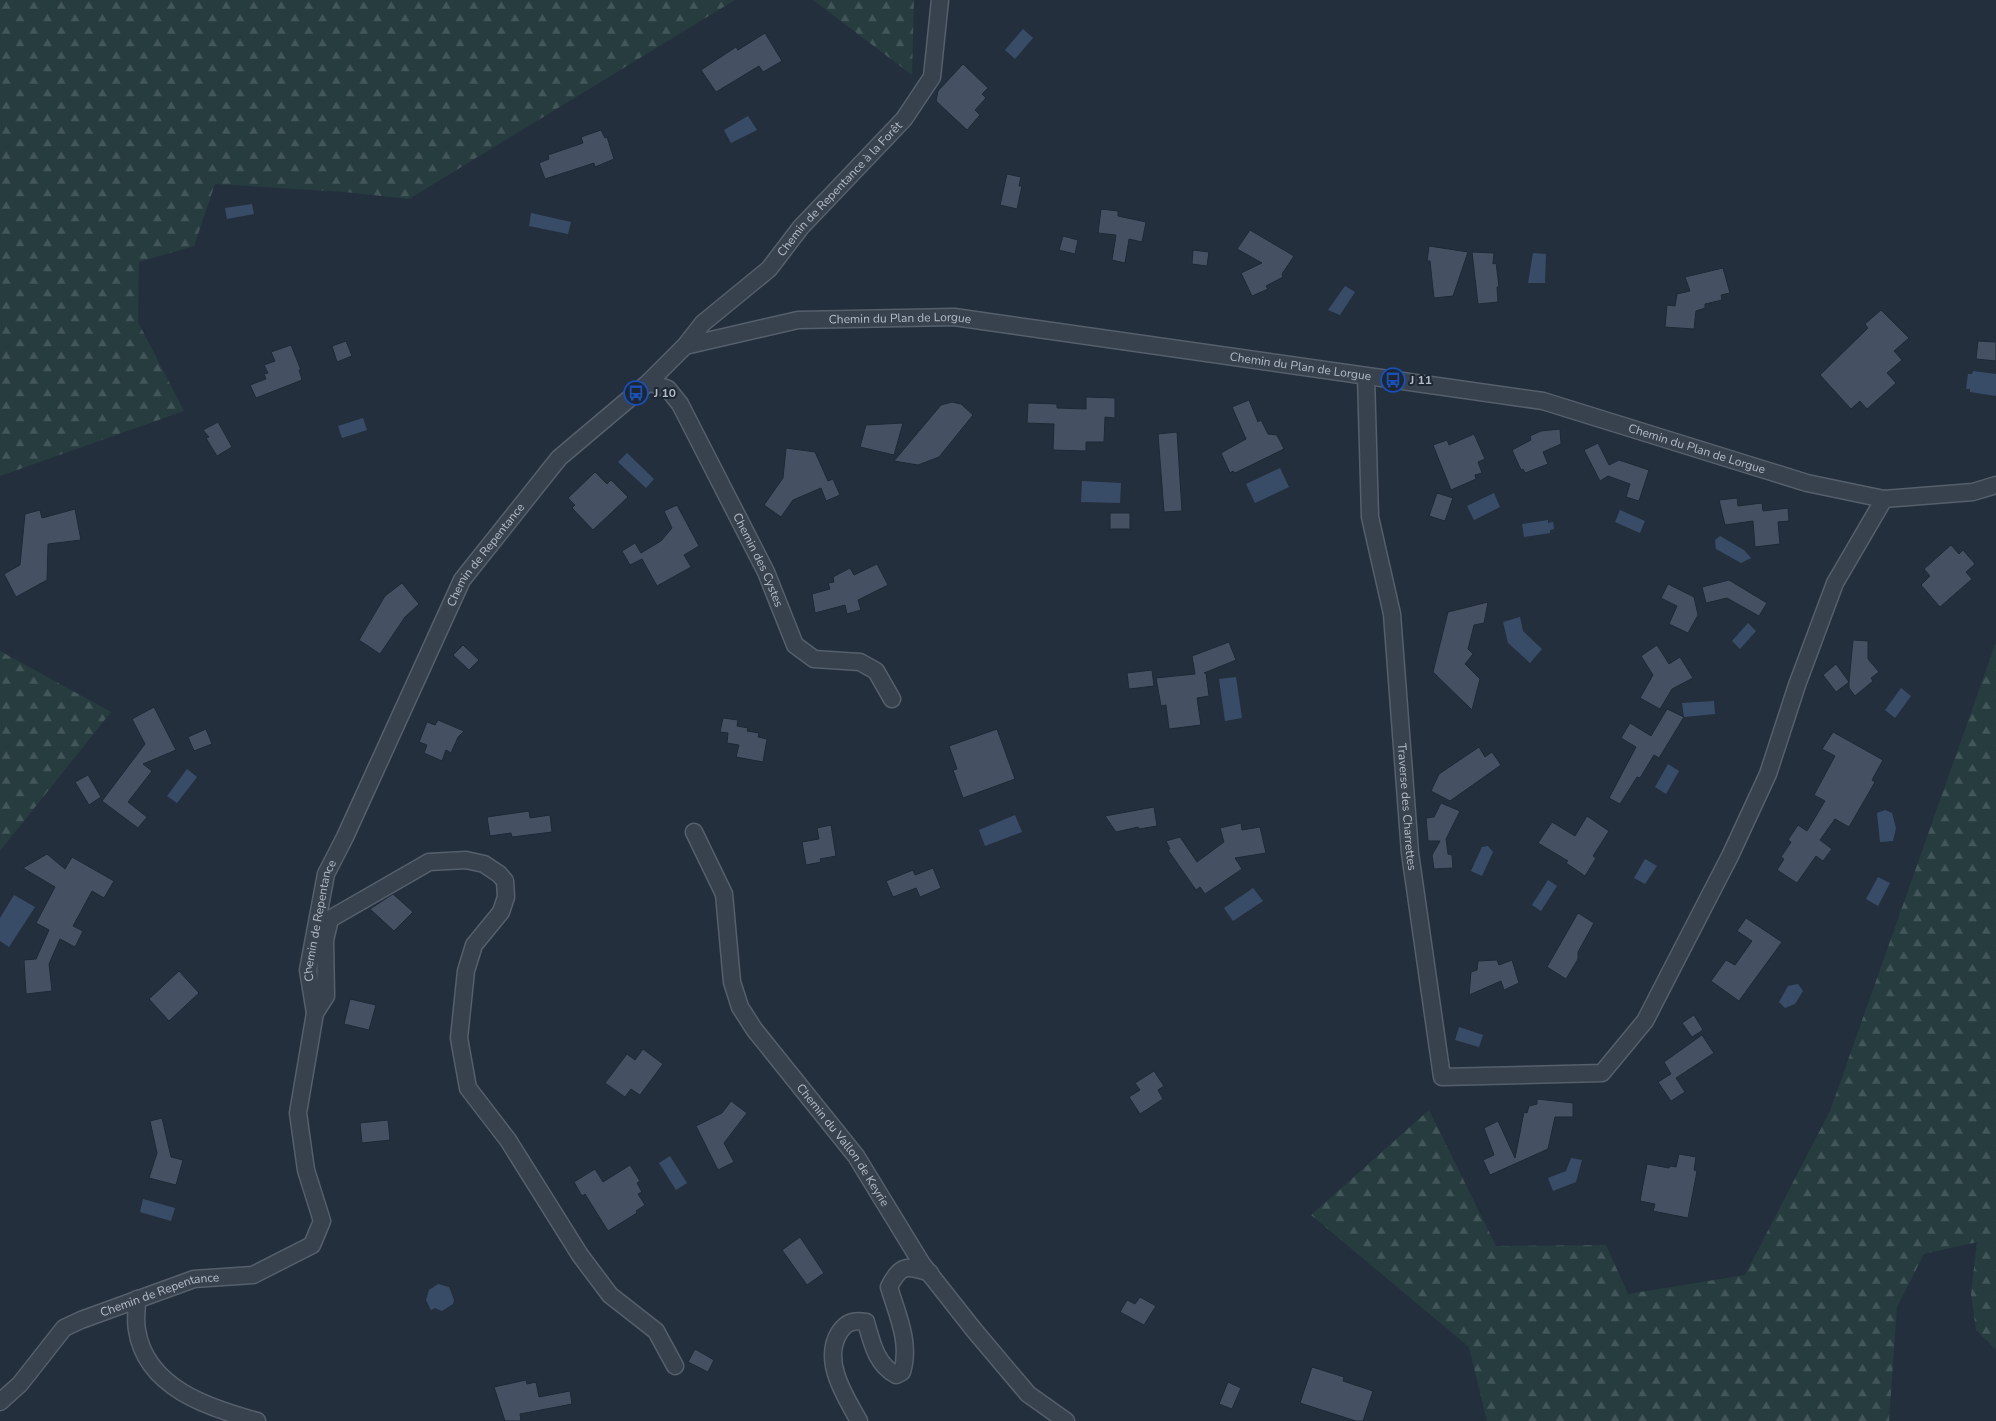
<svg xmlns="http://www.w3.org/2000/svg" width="1996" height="1421" font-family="'Nunito Sans',sans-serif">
  <defs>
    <pattern id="forest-firs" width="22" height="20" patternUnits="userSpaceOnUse" patternTransform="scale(1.25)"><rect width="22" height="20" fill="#263c3f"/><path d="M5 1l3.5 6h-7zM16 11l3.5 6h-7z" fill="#435659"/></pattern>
  </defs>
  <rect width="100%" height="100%" fill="#242f3e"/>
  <g fill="url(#forest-firs)">
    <path d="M0,0h735l-326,199 -64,-7 -130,-8 -21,62 -55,16 -1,60 46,89 -184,65z"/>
    <path d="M813,0h101l-2,75z"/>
    <path d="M1996,642v708l-20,-20 -5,-36 6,-52 -53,12 -27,53 -8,114h-402l-18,-74 -158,-132 118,-105 67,136 110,-1 22,49 117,-19 85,-164z"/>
    <path d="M0,651l111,61 -111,139z"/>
  </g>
  <g fill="#394c67">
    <path d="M1023,29l10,9 -18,21 -10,-9z"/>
    <path d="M748,116l9,14 -26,13 -7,-13z"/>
    <path d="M252,204l2,10 -27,5 -2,-11z"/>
    <path d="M531,213l40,9 -3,12 -39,-8z"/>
    <path d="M1533,253l13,1 -1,29h-17z"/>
    <path d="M1345,286l10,6 -15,23 -12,-5z"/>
    <path d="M1973,371l23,3v22l-26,-4v-3h-4l2,-15h4z"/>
    <path d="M363,418l4,12 -25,8 -4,-12z"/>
    <path d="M627,453l27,26 -8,9 -28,-26z"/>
    <path d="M1280,468l9,19 -34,16 -9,-19z"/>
    <path d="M1082,481l39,2 -1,20 -39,-1z"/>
    <path d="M1494,493l6,14 -26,13 -7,-14z"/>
    <path d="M1620,510l25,11 -5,12 -25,-11z"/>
    <path d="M1548,520v3l5,-1 1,7 -4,1v3l-26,4 -2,-13z"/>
    <path d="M1720,536l24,14 7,8 -10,5 -25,-14 -1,-9z"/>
    <path d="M1520,617l3,14 19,18 -12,14 -22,-20 -5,-21z"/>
    <path d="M1748,623l8,8 -16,18 -8,-8z"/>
    <path d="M1236,677l6,41 -17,3 -6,-42z"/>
    <path d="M1901,688l10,8 -16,22 -10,-8z"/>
    <path d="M1714,701l1,13 -31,3 -2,-14z"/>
    <path d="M1668,764l11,7 -13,23 -11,-7z"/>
    <path d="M187,769l10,8 -20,26 -10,-7z"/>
    <path d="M1885,810l7,3 4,15 -3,13 -13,1 -3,-29z"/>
    <path d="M1015,815l7,17 -37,14 -6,-16z"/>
    <path d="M1482,847l6,-1 5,6 -11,24 -11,-5z"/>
    <path d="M1645,859l12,7 -12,18 -11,-6z"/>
    <path d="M1878,877l12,6 -12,23 -12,-7z"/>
    <path d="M1548,880l9,6 -16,25 -9,-6z"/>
    <path d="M1253,888l10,13 -30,20 -9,-13z"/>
    <path d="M14,895l21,12 -26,40 -9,-6v-23z"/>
    <path d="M1798,984l5,7 -8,13 -10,4 -6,-6 9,-16z"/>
    <path d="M1459,1027l24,8 -4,12 -24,-7z"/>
    <path d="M670,1156l17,27 -11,7 -17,-27z"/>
    <path d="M1571,1158l11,2 -6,22 -23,9 -5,-13 18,-7z"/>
    <path d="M143,1199l32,9 -4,13 -31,-9z"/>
    <path d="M438,1284l11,3 5,13 -1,4 -11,7 -7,-3 -4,2 -5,-10 3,-10z"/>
  </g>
  <g fill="#455162" stroke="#1f2835">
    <path d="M765,33l17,28 -19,11 -4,-6 -43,26 -15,-22 35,-23 2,3z"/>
    <path d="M963,64l25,24 -6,6 4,4 -11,12 5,5 -13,15 -31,-29 2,-10z"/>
    <path d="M601,130l4,8 2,-1 7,22 -19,8 -1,-4 -49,16 -6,-16 10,-4 -1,-4 35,-12 -2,-6z"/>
    <path d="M1007,174l14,3 -2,9h3l-5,23 -17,-4z"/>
    <path d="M1101,209l17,2v5l28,6 -4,20 -13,-3 -4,24 -13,-3 4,-25 -18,-2z"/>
    <path d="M1250,230l44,26 -12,18 1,3 -17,9 2,3 -16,7 -11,-23 21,-10 -25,-14z"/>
    <path d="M1063,236l15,4 -3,14 -16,-4z"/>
    <path d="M1429,246l39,6 -15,44 -19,2 -4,-37h-3z"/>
    <path d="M1193,250l16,2 -2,14 -15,-2z"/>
    <path d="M1472,252l22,1 -1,11 3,-1 3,24h-2l1,15 -20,2z"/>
    <path d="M1723,268l7,25 -9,2 1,5 -17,4v4l-9,3 -2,18 -29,-2 2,-22 8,1 2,-12 13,-3 -5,-14z"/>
    <path d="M1881,310l28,28 -15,13 8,9 -15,13 9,10 -29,26 -7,-8 -9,8 -31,-34 48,-47 -3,-4z"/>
    <path d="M346,341l6,15 -15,6 -5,-16z"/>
    <path d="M1978,341l18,1v19l-20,-2z"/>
    <path d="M291,345l10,25h-2l3,10 -46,18 -6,-13 16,-6 -2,-5 4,-1 -4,-8 11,-4 -4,-9z"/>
    <path d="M1086,397l29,1v20l-10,-1 -1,25h-18v9l-33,-1 1,-26 -27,-1 1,-20 29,1v4l29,1z"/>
    <path d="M1249,400l9,22 3,-2 7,14 9,1 7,14 -49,24 -2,-2 -3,2 -9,-20 25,-14 -14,-32z"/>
    <path d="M952,402l9,2 12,11 -34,42 -21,8 -24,-4 47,-56z"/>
    <path d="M218,422l14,25 -15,9 -11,-18 3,-1 -6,-7z"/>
    <path d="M903,423l-9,32 -34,-8 6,-22z"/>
    <path d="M1560,429l1,15 -18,8 5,12 -23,9 -2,-4 -2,1 -9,-20 19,-10 -1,-4 11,-5z"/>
    <path d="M1177,432l5,79 -18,1 -6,-78z"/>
    <path d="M1474,434l11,25 -7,3 4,11 -7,2 1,4 -25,11 -18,-45 14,-5 2,5z"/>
    <path d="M1598,443l11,22 10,-5 30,10 -10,31 -13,-4 4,-13 -22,-8 -8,5 -16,-31z"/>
    <path d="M786,448l29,4 13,29 5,-2 7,16 -14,6 -5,-13 -28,12 -12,17 -17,-12 19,-27z"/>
    <path d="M595,472l12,12 4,-4 17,17 -35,33 -21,-22 3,-3 -7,-7z"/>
    <path d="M1437,493l16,5 -8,23 -16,-5z"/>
    <path d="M1737,498l1,8 24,-3 1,8 25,-3 1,13 -11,1 2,22 -25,3 -2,-26 -28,4 -6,-25z"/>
    <path d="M677,505l22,41 -15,9 7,12 -34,19 -15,-27 -12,6 -8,-14 13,-8 6,10 20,-12 11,-13 -8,-17z"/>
    <path d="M75,509l6,31 -33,4 -1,36 -31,17 -12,-23 16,-9 5,-51 15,-4 2,8z"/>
    <rect x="1110" y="513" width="20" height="16"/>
    <path d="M1951,545l8,9 4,-4 12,14 -9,8 6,7 -32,28 -19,-22 9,-9 -6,-7z"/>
    <path d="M877,564l11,21 -30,15 3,10 -14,4 -2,-9 -30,8 -3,-19 18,-5 -2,-6 6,-1 -1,-5 17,-9 4,7z"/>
    <path d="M1729,580l38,23 -8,13 -32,-18 -21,5 -4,-16z"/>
    <path d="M402,583l17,21 -14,13 -25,37 -21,-14 26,-44z"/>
    <path d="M1668,584l26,13 4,18 -10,18 -19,-9 8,-18 -16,-8z"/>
    <path d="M1488,602l-4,21 -10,2 -6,24 5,5 -8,10 15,15 -8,31 -39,-38 15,-60z"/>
    <path d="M1853,640l15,1v18l11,13 -8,6 2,3 -18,15 -6,-8v-6l-13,10 -13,-17 13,-11 13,18z"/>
    <path d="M1229,642l7,18 -32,13h2l3,23 -12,2 4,27 -32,4 -3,-24 -5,1 -5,-28 39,-4 -3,-18z"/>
    <path d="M463,645l16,15 -10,10 -16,-15z"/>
    <path d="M1657,645l12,19 11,-7 13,21 -21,11 -12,20 -20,-11 13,-23 -12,-19z"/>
    <path d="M1152,670l2,16 -25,3 -2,-16z"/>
    <path d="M154,707l22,43 -33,14 9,7 -24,31 19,15 -9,11 -36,-27 43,-57 -13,-25z"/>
    <path d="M1667,709l17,8 -25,41 -5,-3 -14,23 -3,-1 -17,27 -11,-6 27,-51 -15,-9 9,-15 21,13z"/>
    <path d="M723,718l15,2 -1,6 11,2 -1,3 12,2 -1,4 9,2 -4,23 -27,-5 3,-12 -12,-2 1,-10 -8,-1z"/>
    <path d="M438,720l26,11 -6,6 -7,16 -5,-3 -4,11 -18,-8 3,-8 -8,-3 8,-20 8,3z"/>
    <path d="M206,729l6,15 -18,7 -6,-14z"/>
    <path d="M997,729l18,50 -52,19 -10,-28 4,-1 -8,-23z"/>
    <path d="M1833,732l50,28 -11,20 3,2 -26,45 -14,-8 -15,21 12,9 -9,12 -7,-5 -19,27 -20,-13 7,-11 -3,-2 10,-15 -3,-2 10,-15 9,6 18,-30 -11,-6 21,-39 -13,-7z"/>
    <path d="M1479,747l6,10 7,-5 9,13 -51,36 -19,-10 8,-17z"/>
    <path d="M88,775l13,22 -12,8 -14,-23z"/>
    <path d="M1441,803l19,8 -14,28 2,15 4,1 1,13 -19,1 -2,-14 8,-14h-12l-2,-23 8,-1z"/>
    <path d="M1154,807l3,19 -18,3 -1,-2 -22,5 -11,-16z"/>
    <path d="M529,811l1,7 20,-3 2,17 -40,5 -1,-4 -21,3 -3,-19z"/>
    <path d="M1587,816l22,15 -16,25 3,2 -11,18 -19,-13 2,-2 -30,-18 14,-21 23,14z"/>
    <path d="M1241,823l1,7 18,-3 6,26 -31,5 7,11 -37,25 -5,-7 -4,3 -28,-40 2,-1 -4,-8 14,-4 17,25 27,-20 -4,-14z"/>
    <path d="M831,825l5,31 -16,3 1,3 -15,3 -4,-23 17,-3 -2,-11z"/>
    <path d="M47,854l18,15 7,-12 42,24 -10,17 -12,-7 -19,35 10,5 -8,16 -15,-8 -11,25 3,27 -26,3 -2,-34 12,-1 13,-29 -13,-7 19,-36 -32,-19z"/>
    <path d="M933,868l8,20 -21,9 -4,-9 -23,9 -7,-16 27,-11 2,5z"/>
    <path d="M393,894l20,18 -19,19 -24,-22z"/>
    <path d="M1578,913l16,10 -16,29v7l-12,20 -19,-12z"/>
    <path d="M1746,918l36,24 -43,59 -28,-20 15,-21 9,5 17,-24 -15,-10z"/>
    <path d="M1497,960l2,5 13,-5 7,23 -15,7 -3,-9 -32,14 2,-23 6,-2 1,-9z"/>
    <path d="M179,971l20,22 -30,28 -20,-22z"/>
    <path d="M350,999l26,6 -7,25 -25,-6z"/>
    <path d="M1694,1015l9,15 -11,7 -10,-14z"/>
    <path d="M1702,1035l12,18 -38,25 9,14 -14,9 -13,-19 13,-8 -7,-12z"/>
    <path d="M643,1049l20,15 -23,31 -9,-6 -6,8 -20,-14 22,-29 8,6z"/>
    <path d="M1154,1071l10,15 -6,4 5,9 -23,15 -11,-17 11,-7 -5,-7z"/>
    <path d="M1537,1099l36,4v14h-18l-7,32 -58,26 -7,-15 11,-5 -10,-27 14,-7 17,37 9,-46 3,1 2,-7 8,-2z"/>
    <path d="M731,1101l16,12 -23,30 10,19 -16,8 -22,-44 26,-13z"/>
    <path d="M162,1118l9,39 12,3 -7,25 -27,-7 8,-25 -7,-32z"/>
    <path d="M388,1120l2,20 -28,3 -2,-20z"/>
    <path d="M1679,1154l17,3 -2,13 3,1 -9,47 -35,-7 2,-7 -15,-3 7,-37 22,4 1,-2 6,1z"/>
    <path d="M630,1165l10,16 -3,2 5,9 -4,2 7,11 -9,6 1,2 -29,18 -23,-37 -3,2 -8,-14 21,-13 8,13z"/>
    <path d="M800,1237l24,36 -17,12 -25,-35z"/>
    <path d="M1140,1297l16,9 -12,19 -24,-13 7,-12 8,4z"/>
    <path d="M695,1349l19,11 -6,12 -20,-10z"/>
    <path d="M1312,1367l32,10 -1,4 30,10 -10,30h-7l-56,-18z"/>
    <path d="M526,1380l1,4 9,-2 3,15 31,-6 2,13 -52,10 1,7h-16l-11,-34z"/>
    <path d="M1228,1382l13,6 -9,21 -13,-5z"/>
  </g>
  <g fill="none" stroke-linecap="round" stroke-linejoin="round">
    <g stroke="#565f6c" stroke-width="19">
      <g id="street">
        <path id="s1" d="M685,346l113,-26 156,-3 589,84 264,82 77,16 89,-7 23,-7"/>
        <path id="s2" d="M1366,376l4,141 22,97 18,239 32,224 160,-4 43,-52 85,-165 38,-82 29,-89 38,-102 49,-84"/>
        <path id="s3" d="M649,382l19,7 12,15 86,168 29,73 19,14 46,3 16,9 16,28"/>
        <path id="s4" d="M694,832l30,62 8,88 8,25 14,22 102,127 66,108 52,66 54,64 38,27"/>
        <path d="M315,1013l11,-17 -1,-56 5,-21 99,-57 37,-2 18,4 15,10 6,7 1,16 -5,15 -27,33 -8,26 -7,67 9,50 40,52 72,115 30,40 46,36 19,35"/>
        <path d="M137,1299c0,10 -2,22 0,31 9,58 72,78 120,91"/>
        <path id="s5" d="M0,1402l20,-18 44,-56 17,-8 113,-41 59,-4 59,-30 10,-24 -16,-51 -8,-57 17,-100 -7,-43 18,-96 19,-37 117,-257 97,-122 90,-76 36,-36 18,-23 66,-54 32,-42 103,-108 28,-42 8,-77"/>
        <path d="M859,1421c-14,-25 -37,-60 -20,-88 7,-11 14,-13 27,-11 6,21 10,42 30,53l6,-3c9,-29 -5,-58 -13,-85 12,-23 18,-22 41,-14"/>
      </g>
    </g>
    <use href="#street" stroke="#38414e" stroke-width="16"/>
  </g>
  <defs>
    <g id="bus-ring" transform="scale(1.25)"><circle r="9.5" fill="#1d2633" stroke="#1a4fb4" stroke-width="1.5"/><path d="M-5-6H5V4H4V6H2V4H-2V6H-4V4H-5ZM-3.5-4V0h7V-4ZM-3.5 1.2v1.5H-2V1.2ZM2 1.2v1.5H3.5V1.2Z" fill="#1a4fb4"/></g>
  </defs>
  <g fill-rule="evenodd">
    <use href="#bus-ring" x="1393" y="380"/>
    <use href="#bus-ring" x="636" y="393"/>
  </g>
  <g text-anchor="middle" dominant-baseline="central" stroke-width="4" stroke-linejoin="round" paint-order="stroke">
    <g font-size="12" fill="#b4bcc9" stroke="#1d2633">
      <text stroke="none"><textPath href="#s5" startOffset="1612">Chemin de Repentance à la Forêt</textPath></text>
      <text stroke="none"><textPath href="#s1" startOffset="218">Chemin du Plan de Lorgue</textPath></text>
      <text stroke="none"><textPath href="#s1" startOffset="622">Chemin du Plan de Lorgue</textPath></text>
      <text stroke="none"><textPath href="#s1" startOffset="1028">Chemin du Plan de Lorgue</textPath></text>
      <text stroke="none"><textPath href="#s5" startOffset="1100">Chemin de Repentance</textPath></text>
      <text stroke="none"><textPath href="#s3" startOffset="214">Chemin des Cystes</textPath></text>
      <text stroke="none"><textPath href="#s2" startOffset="434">Traverse des Charrettes</textPath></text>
      <text stroke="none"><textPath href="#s5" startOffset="695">Chemin de Repentance</textPath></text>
      <text stroke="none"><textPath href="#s4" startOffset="356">Chemin du Vallon de Keyrie</textPath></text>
      <text stroke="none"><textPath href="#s5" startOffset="200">Chemin de Repentance</textPath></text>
    </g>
    <g font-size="12" font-weight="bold" fill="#b4bcc9" stroke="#1d2633" text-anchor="start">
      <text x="1410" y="380">J 11</text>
      <text x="654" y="393">J 10</text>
    </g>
  </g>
</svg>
